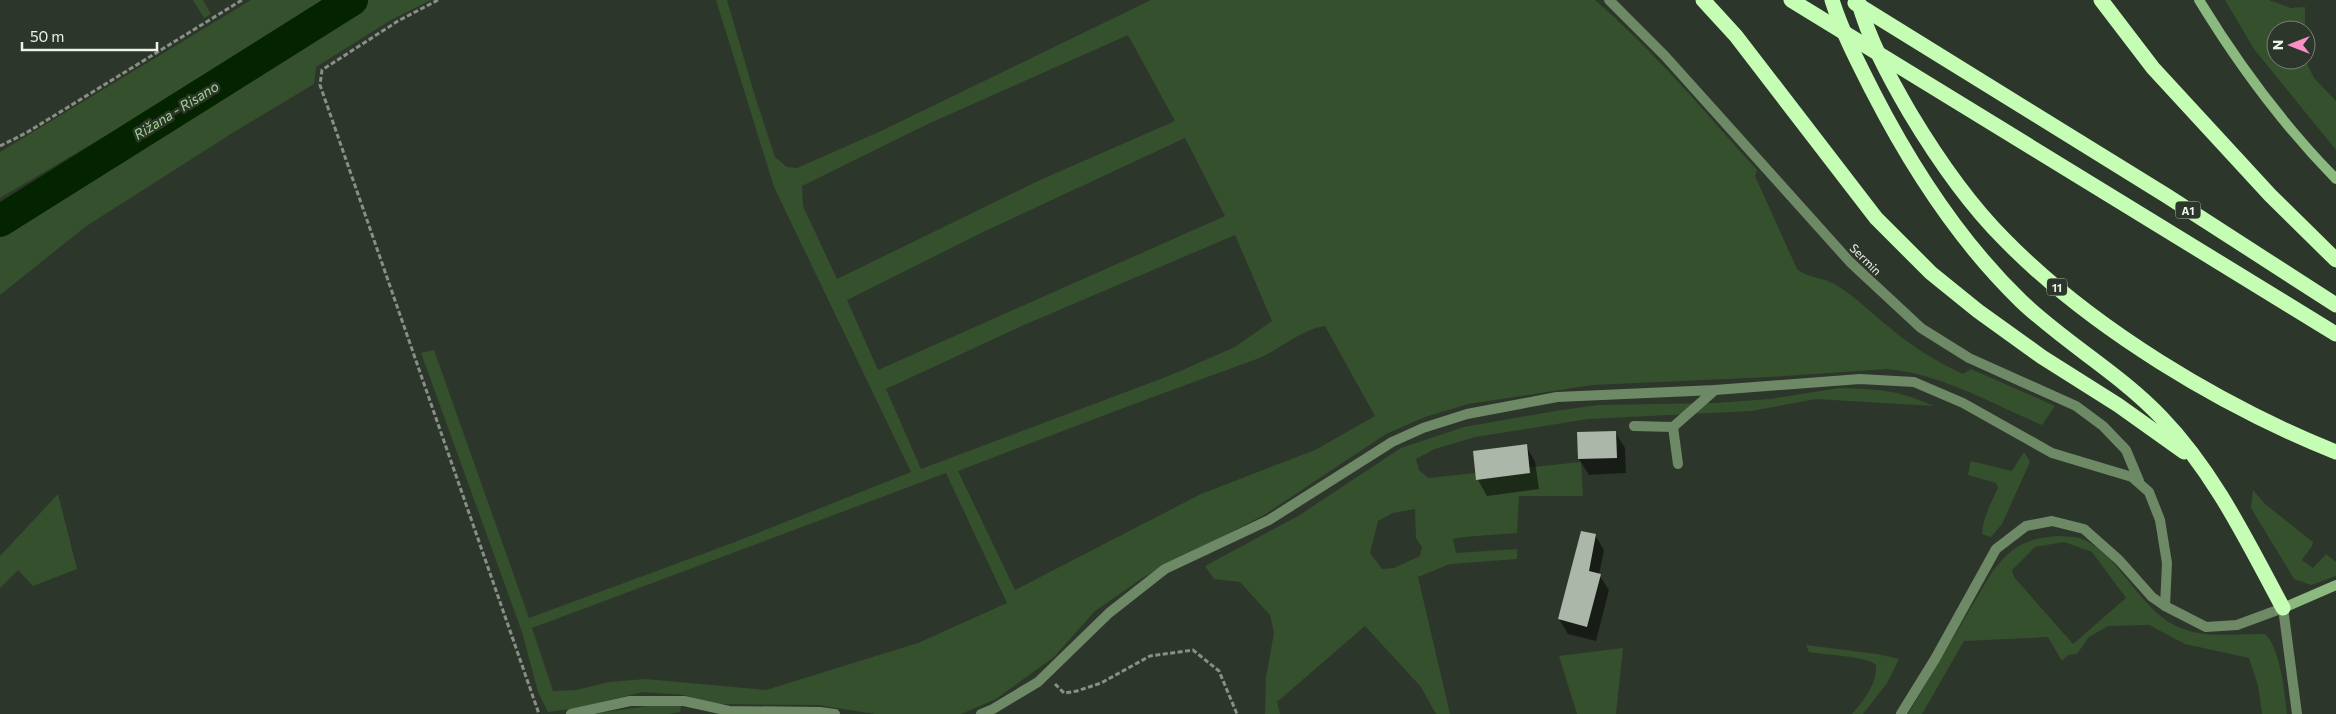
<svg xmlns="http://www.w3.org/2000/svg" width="2336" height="714" font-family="Commissioner,sans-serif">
  <rect width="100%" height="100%" fill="#2d362a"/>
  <g fill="#35502d" fill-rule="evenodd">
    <path d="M193,0h10l8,14 -7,4z"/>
    <path d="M251,0h85l-336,198v-46z"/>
    <path d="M368,0h63l-40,20 -75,47 -2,17 -80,48 -149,95 -85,68v-63l21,-19 125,-78z"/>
    <path d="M716,0h11l27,93 21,64 12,10 10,1 84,-37 270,-131h444c59,51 110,112 162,170l-2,6 42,93c14,11 26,7 41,17 19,12 33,27 51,41 22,19 48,35 74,47l8,-5 84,37 -13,19c-50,-21 -100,-51 -155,-56l-117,8 -177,8 -125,19 -43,13 -39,17 -122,81 -120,62 -49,34 -41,46 -58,42 -35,15h-86l-57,-9 -108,-1 -26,-9 -41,-3 -66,16 -29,4 -10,-20 -16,-60 -101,-279 13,-3 95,268 206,-76 176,-70 -137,-285zM1128,35l47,86 -135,59 -203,99 -34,-73 -1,-20 128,-63zM1185,138l40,78 -347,154 -31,-70 132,-66zM1235,235l37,86 -37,26 -64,28 -250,94 -35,-80 138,-64zM1325,326l50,90 -60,34 -114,44 -186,96 -57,-119c98,-38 197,-75 296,-111 25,-9 45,-30 71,-34zM946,473l61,130 -89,40 -152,47 -120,-11 -37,3 -33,8 -23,1 -21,-63z"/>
    <path d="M2225,0h44l22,8 14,-1v23h-29v30h29l9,18 22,23v49l-82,-101z"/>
    <path d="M1839,388c41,1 58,2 95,18l-118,-7 -65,12 -163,8 -113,18 -40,12 -19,10 3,11 9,8 153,-16 2,34h-64l-2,37 -54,4 -10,2 3,14 61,-4v10l-67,5 -32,13 32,137h-14l-15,-27 -56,-61 -88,76 3,12h-15l1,-37 8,-44 -4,-18 -30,-33 -26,-3 -9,-13 93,-50 103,-68 63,-21 91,-16 43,-6 118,-2 54,-4zM1415,509l1,29 6,9 -2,9 -26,12 -12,1 -12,-16 8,-32 15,-8z"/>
    <path d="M2024,452l6,10 -28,62 -11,13 -9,-3c1,-17 9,-31 16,-46l-2,-5 -28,-8 3,-14 41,10z"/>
    <path d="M2253,490l12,14 48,38 -1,4 -10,14 11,8 13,-14 10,8v14l-25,9 -17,-6 -43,-71z"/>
    <path d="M58,494l19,75 -44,17 -15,-16 -18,18v-32z"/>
    <path d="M2060,536c6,1 13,0 19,2 37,11 59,69 95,87 30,15 60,8 91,9 15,13 20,60 22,80h-25l-4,-29 -9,-27 -64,-14 -36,-19 -41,1 -19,11 -12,17 -9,1 -6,6 -14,-24 -84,4 -42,73h-14l84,-142c21,-27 34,-34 68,-36zM2064,542l28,10 34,46 -53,46 -59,-67 -2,-7 23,-23z"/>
    <path d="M1806,645l71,9 22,5 -12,24 -24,31h-11c12,-14 25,-30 24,-49 -9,-9 -52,-10 -67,-13z"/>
    <path d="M1623,648l-7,66h-39l-18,-58z"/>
    <path d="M655,705l26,1 -1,6 -13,2h-75z"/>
  </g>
  <g fill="#0007">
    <path d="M1615,432l10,16 1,25 -37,2 -10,-16z"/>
    <path d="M1526,446l9,16 4,27 -52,7 -9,-16z"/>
    <path d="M1595,535l9,15 -5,25 10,15 -13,51 -28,-7 -9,-15z"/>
  </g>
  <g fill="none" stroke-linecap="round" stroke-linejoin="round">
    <path stroke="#042400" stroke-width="32" d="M0,221l352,-221"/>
  </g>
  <g fill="#abb7a8">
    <path d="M1616,431l1,27 -39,1 -1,-27z"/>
    <path d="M1527,444l3,29 -54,7 -3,-29z"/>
    <path d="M1581,531l15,3 -7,37 12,3 -14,53 -29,-8z"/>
  </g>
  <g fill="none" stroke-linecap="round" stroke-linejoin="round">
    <g stroke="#889085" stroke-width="3" stroke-dasharray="5 2.5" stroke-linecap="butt">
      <path d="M438,0l-40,21 -76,49 -2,15 219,629"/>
      <path d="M0,146l26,-13 216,-133"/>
      <path d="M1055,684l9,9 13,-2 24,-8 49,-27 43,-6 26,21 18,43"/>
    </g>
    <g stroke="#6d8965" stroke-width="10">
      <path d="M1634,426l39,1 42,-37"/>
      <path d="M1673,427l5,37"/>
      <path d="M2283,608l14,106"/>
    </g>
    <g stroke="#6d8965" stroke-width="10">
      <path d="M1609,0l56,56 185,206 71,66 48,30 107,48 27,20 23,24 13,31"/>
      <path d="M571,714l59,-13h54l45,10 91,1 15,2"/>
      <path d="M981,714l12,-5 45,-27 71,-69 56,-44 104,-49 123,-78 31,-14 44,-14 90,-17 158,-7 145,-11 54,3 49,21 89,50 80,24 17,15 11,28 7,43 -2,43"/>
      <path d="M1901,714l34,-55 61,-110 30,-23 26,-5 32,8 35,31 33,37 13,9 41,21 31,-2 46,-17"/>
    </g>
    <g stroke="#8cb980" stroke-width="10">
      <path d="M2199,0c39,64 84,125 137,179"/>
      <path d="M2283,608l53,-23"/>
    </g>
    <g stroke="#c5fdb5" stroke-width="15">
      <path d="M1703,0l33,36 140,182 55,55 47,38 64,46 76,48 66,47"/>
      <path d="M1791,0l545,334"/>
      <path d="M1832,0c10,32 26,62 41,92 39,76 86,149 148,209 44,42 98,72 140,116 53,55 86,124 122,191"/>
      <path d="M1858,0c11,40 31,77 52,113 27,45 57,89 94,126 87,89 217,167 332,213"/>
      <path d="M2101,0l52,68 117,127 66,65"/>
      <path d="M1855,3l312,193 169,109"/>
    </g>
  </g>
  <g text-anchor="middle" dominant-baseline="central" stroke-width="5" stroke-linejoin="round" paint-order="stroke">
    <g fill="#2d362a" stroke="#b3bab1" stroke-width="1">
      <rect x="2175.5" y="201.5" width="25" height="17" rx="4"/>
      <rect x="2047" y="278.5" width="20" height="17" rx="4"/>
    </g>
    <g font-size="11" font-weight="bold" fill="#edf3eb">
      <text x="2188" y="210">A1</text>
      <text x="2057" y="287">11</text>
    </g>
    <g font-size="12" fill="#edf3eb" stroke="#2d362a">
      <text transform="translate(1866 259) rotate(45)">Sermin</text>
    </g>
    <g font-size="14" font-style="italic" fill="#9fd490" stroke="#2d362a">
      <text transform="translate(176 110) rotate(-32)">Rižana - Risano</text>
    </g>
  </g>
  <g transform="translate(2291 45) rotate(270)"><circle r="24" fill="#2d362a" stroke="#7a8277"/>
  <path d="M0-4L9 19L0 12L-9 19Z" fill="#fa8fc6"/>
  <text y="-8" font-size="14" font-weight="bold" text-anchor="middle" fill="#edf3eb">N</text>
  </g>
  <path d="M22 42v8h135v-8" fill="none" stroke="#edf3eb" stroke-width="2.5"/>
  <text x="30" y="42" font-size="15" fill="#edf3eb" stroke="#2d362a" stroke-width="4" paint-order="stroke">50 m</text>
</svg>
